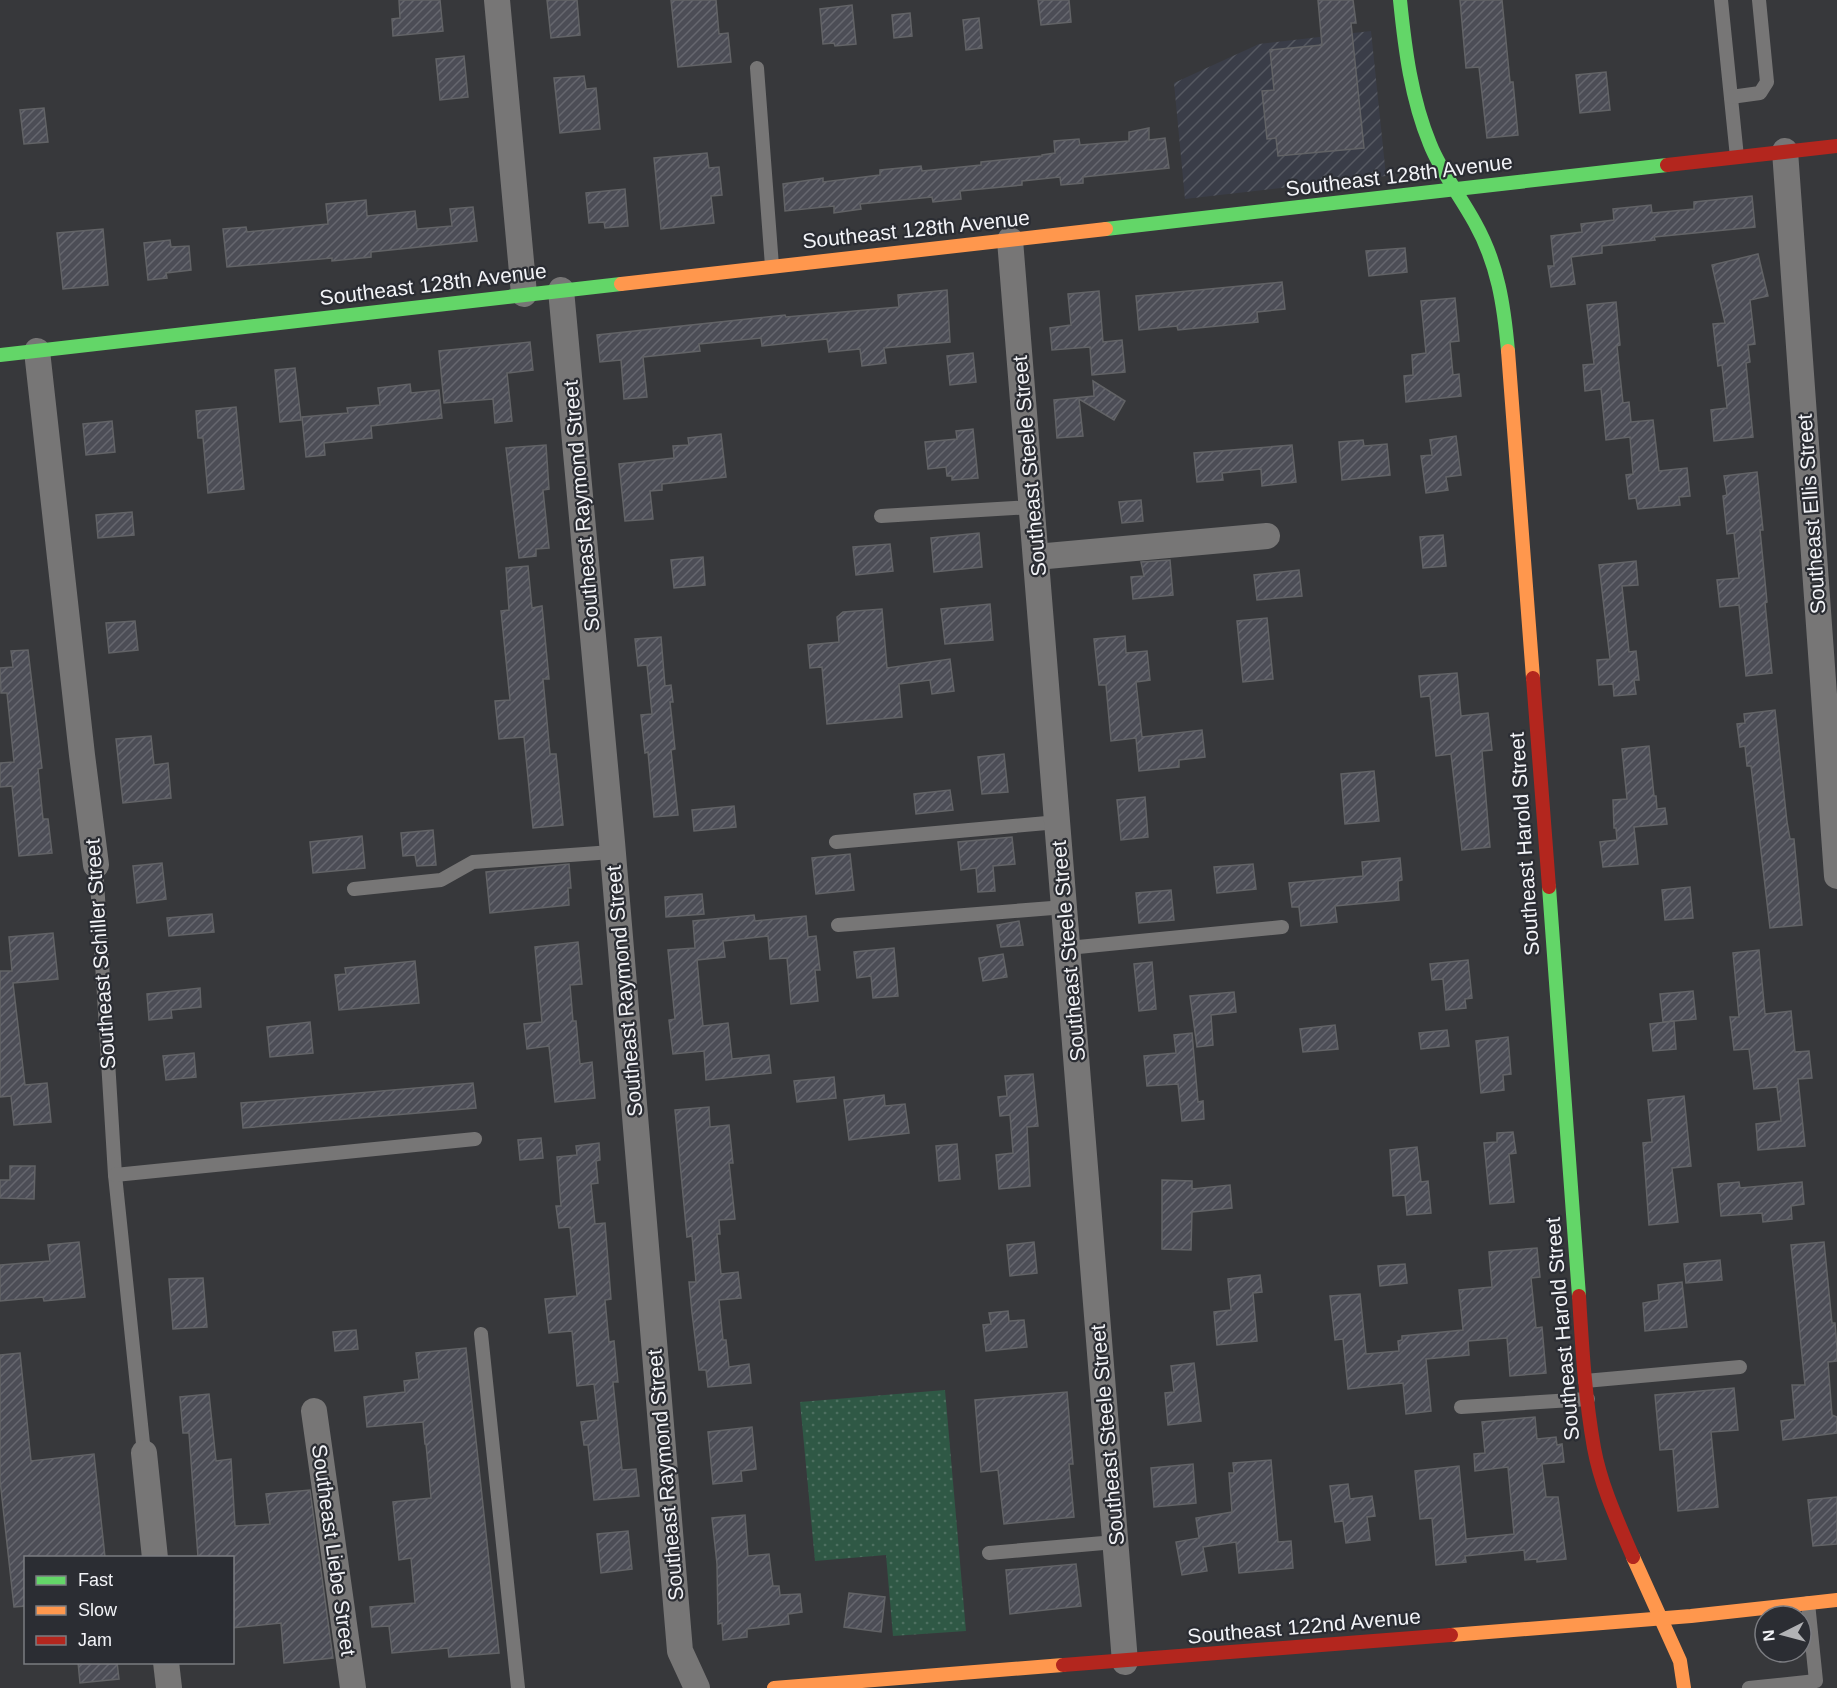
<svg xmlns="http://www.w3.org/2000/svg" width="1837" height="1688" font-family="Helvetica,sans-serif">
  <defs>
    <pattern id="industrial-furrows" width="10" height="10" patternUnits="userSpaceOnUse" patternTransform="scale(1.5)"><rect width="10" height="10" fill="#3a3d48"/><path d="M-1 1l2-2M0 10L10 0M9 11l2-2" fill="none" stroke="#575a63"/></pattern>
    <pattern id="grass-dots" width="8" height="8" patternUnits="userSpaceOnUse" patternTransform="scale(1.5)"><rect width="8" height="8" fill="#2f5845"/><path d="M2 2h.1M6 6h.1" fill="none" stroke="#4e7061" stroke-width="1.8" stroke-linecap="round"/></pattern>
    <pattern id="building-hatch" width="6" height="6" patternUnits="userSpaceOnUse" patternTransform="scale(1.5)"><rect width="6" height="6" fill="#4c4d56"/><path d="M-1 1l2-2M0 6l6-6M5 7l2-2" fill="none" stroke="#66676f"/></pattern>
  </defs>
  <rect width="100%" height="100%" fill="#37383b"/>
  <path fill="url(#industrial-furrows)" d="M1371,31l15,145 -201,23 -11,-116 85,-39z"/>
  <path fill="url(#grass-dots)" d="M945,1390l21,241 -73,5 -7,-81 -71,6 -15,-159z"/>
  <g fill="url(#building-hatch)" stroke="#626366" stroke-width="1.5">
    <path d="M399,0h41l3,31 -50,5 -1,-17 8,-1z"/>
    <path d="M547,0h30l3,35 -29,3z"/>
    <path d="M671,0h45l3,34 9,-1 3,29 -53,5z"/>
    <path d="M1038,0h31l2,22 -30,3z"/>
    <path d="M1318,0h35l3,23h-5l13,125 -86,8 -2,-18 -9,1 -5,-48 12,-1 -4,-40 52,-5z"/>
    <path d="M1460,0h42l8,82h3l5,53 -31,3 -8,-71 -13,1z"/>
    <path d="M852,5l4,39 -21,2 -1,-3 -11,1 -3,-35z"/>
    <path d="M910,13l2,23 -18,2 -2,-23z"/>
    <path d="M979,18l3,30 -16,2 -3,-30z"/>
    <path d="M464,56l4,41 -28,3 -4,-41z"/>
    <path d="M1606,72l4,38 -30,3 -4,-38z"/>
    <path d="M584,76l2,13 10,-1 4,41 -40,4 -6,-55z"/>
    <path d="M44,108l4,34 -24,2 -4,-34z"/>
    <path d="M1149,128v12l16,-2 4,30 -86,9v6l-22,2 -1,-8 -38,4v4l-62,6 1,8 -28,3 -1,-5 -72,7 1,5 -27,4v-7l-49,5 -2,-27 40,-6v4l57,-7v-5l41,-4 1,5 59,-6v-3l61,-6v-1l13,-2 -1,-12 25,-2 1,6 49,-4v-9z"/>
    <path d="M707,153l2,15 10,-1 3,28 -11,1 3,27 -53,6 -7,-71z"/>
    <path d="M625,189l3,37 -23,2 -1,-6 -15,1 -3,-30z"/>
    <path d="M1752,196l3,31 -101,10 1,3 -53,6v7l-31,4 4,27 -24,3 -3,-21h6l-3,-30 31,-4 -1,-8 33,-4 -1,-11 38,-4 1,8 42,-4v-7z"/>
    <path d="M366,200l1,16 48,-5 2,18 35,-3 -2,-17 23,-2 4,34 -106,11v5l-39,4v-3l-105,9 -4,-38 23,-2 1,5 81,-8 -2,-20z"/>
    <path d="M103,229l5,56 -45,4 -6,-56z"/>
    <path d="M170,240l1,7 18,-1 2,24 -25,3 1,5 -19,2 -4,-37z"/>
    <path d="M1405,248l2,24 -38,4 -3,-25z"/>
    <path d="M1758,254l10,42 -18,4 5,44 -7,1 2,17 -4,1 7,74 -39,4 -3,-31 16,-2 -5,-43 -4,1 -5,-42 12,-1 -13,-58z"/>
    <path d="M1282,282l3,27 -28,3 1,10 -80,8 -1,-4 -38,4 -3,-34z"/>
    <path d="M947,290l3,52 -66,6 2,15 -24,3 -2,-17 -31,3 -2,-13 -65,7 -1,-8 -62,6 1,7 -57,6 4,40 -23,2 -3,-39 -21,2 -3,-27 188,-20 1,2 113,-10 -1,-12z"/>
    <path d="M1099,291l4,51 19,-2 3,32 -33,3 -2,-28 -38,3 -2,-22 21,-3 -3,-31z"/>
    <path d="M1455,298l4,43 -9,1 3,33 6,-1 2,22 -55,6 -2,-26 9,-1 -1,-20 14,-2 -5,-52z"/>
    <path d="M1616,302l4,43 -3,1 6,57 6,-1 2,20 22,-2 6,51 28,-3 3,28 -11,1 1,8 -42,4 -2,-11 -7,1 -3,-24 7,-1 -3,-37 -24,3 -5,-51 -16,2 -2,-26 11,-1 -7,-59z"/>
    <path d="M530,342l3,28 -26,3 5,48 -17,2 -2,-24 -49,4 -5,-52z"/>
    <path d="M973,353l3,29 -26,3 -3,-29z"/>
    <path d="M295,368l6,52 -21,2 -5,-52z"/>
    <path d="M1093,381l32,20 -11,19 -35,-21 4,37 -26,2 -3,-38 40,-4z"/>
    <path d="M410,384l1,9 28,-3 3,28 -71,8 1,12 -48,5 1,12 -19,2 -4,-40 46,-4 -1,-5 33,-3 -2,-17z"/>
    <path d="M236,407l8,82 -36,4 -5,-55h-5l-2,-27z"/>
    <path d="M112,421l3,31 -29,3 -3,-31z"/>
    <path d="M973,429l5,49 -26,2v-4h-5l-1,-9 -18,2 -3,-27 32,-3 -1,-8z"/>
    <path d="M721,434l5,43 -64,7v6l-12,1 3,28 -28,2 -6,-57 55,-6 -1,-12 16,-1 -1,-7z"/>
    <path d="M1456,436l5,39 -15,2 2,13 -22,3 -5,-37 11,-1 -2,-15z"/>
    <path d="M1363,440l1,6 23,-2 3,31 -48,5 -3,-38z"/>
    <path d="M546,445l3,44 -6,1 6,58 -13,1v7l-17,2 -13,-110z"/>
    <path d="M1292,445l4,37 -34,4 -1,-17 -39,4 1,7 -26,2 -3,-29z"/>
    <path d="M1757,472l6,58h-3l7,72 -2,1 7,70 -26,3 -7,-71 -19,2 -3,-27 22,-2 -5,-45 -7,1 -4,-38 4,-1 -3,-19z"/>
    <path d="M1141,500l2,21 -21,2 -3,-21z"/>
    <path d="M132,512l2,23 -36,3 -2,-23z"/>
    <path d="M979,533l3,34 -48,5 -3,-34z"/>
    <path d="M1443,535l3,31 -23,2 -3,-31z"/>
    <path d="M890,544l3,27 -37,4 -3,-28z"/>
    <path d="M703,557l2,28 -31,3 -3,-28z"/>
    <path d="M1170,560l3,35 -40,4 -2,-22 13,-1 -3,-14z"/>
    <path d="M1636,561l2,24 -16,1 7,66 7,-1 3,29h-5l2,14 -22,2 -1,-12 -14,1 -2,-25 13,-1 -11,-94z"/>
    <path d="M528,566l4,42 10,-2 7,73h-6l7,75h6l7,71 -30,3 -9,-91 -25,2 -4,-38 15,-1 -9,-89 8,-1 -3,-42z"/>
    <path d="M1299,570l3,26 -45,4 -3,-25z"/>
    <path d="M990,604l3,36 -48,4 -4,-35z"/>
    <path d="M882,609l5,59 63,-9 4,32 -22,3 -2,-14 -31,4 3,33 -75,7 -5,-57 -12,1 -2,-23 31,-3 -2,-25 6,-5z"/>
    <path d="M1267,618l6,61 -30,3 -6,-61z"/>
    <path d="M135,621l3,29 -29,3 -3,-30z"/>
    <path d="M1125,636l1,17 21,-2 3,29 -14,2 6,55 60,-7 3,27 -26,3v7l-40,4 -3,-33 -25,3 -5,-56h-7l-5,-46z"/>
    <path d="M661,637l4,49 6,-1 2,17h-3l5,47 -4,1 7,65 -24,2 -6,-65 -3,1 -4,-38 11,-1 -5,-49 -9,1 -3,-27z"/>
    <path d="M28,650l14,118 -4,1 5,50h5l4,34 -33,3 -7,-70 -12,1v-24l14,-1 -7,-69h-6l-1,-25 13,-1 -2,-16z"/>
    <path d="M1457,673l4,43 27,-3 4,37 -10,1 8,96 -28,3 -11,-96 -15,2 -6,-60 -9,1 -2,-21z"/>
    <path d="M1775,710l12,112 3,17h4l8,86 -32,3 -19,-162h-4l-2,-20 -5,1 -3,-23 8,-1 -1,-9z"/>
    <path d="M151,736l3,29 14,-2 3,35 -48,5 -7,-64z"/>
    <path d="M1649,746l5,50h2l1,13 8,-1 2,16 -33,3 4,37 -35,3 -3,-25 17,-2 -1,-12h-2l-1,-28 14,-1 -5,-50z"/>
    <path d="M1004,754l4,38 -26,2 -4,-37z"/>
    <path d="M1374,771l5,50 -34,3 -4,-50z"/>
    <path d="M950,790l3,20 -37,4 -2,-20z"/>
    <path d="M1145,797l3,40 -27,3 -4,-40z"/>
    <path d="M734,806l2,21 -42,4 -2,-21z"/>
    <path d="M433,830l3,35 -19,1 -2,-11 -12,1 -2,-23z"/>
    <path d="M362,836l3,32 -52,5 -3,-31z"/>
    <path d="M1012,837l3,27 -22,2 2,25 -17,1 -2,-24 -15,2 -3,-28z"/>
    <path d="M850,854l4,36 -38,4 -4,-36z"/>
    <path d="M1400,858l2,22 -4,1 1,19 -64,6 2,16 -36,4 -2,-19h-7l-3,-24 74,-7 -1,-14z"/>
    <path d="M162,863l4,36 -29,4 -4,-37z"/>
    <path d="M569,864l2,24h-3l1,17 -79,8 -4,-41z"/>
    <path d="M1253,864l3,25 -39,4 -3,-26z"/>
    <path d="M1690,887l3,31 -28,2 -3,-30z"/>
    <path d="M1171,890l3,30 -35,3 -3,-30z"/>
    <path d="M702,894l2,20 -38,3 -1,-20z"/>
    <path d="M212,914l2,18 -45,4 -2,-18z"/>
    <path d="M754,915l1,6 51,-5 2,21 8,-1 4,34h-5l3,31 -27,3 -4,-46 -17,1 -2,-23 -45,5 2,16 -28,3 6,66 25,-3 4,36 37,-4 2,18 -65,7 -2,-29 -31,3 -4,-34 6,-1 -7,-69 27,-2 -2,-27z"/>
    <path d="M1019,921l4,24 -22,2 -4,-22z"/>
    <path d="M53,933l5,46 -45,4 12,102 22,-2 4,39 -37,3 -3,-29 -11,1v-126h12l-3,-34z"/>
    <path d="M578,942l4,42 -12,1 3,36h3l4,43 12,-2 3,36 -40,4 -6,-56 -22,3 -3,-25 18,-2 -7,-75z"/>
    <path d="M894,948l4,48 -25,2 -2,-22 -14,2 -3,-26z"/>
    <path d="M1759,950l6,64 26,-3 4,41 14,-1 3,27 -14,1 7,67 -47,4 -2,-26 25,-3 -4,-34 -23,2 -5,-40 -15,1 -4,-33h9l-6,-64z"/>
    <path d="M1003,954l4,23 -24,4 -4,-23z"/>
    <path d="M1468,960l4,38 -7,1 1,9 -20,2 -3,-31 -11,1 -2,-16z"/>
    <path d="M415,961l4,42 -80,7 -4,-35 11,-1 -1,-6z"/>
    <path d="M1152,962l4,47 -17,2 -5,-47z"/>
    <path d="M200,988l1,19 -30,3 1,8 -23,2 -2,-26z"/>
    <path d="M1693,991l3,28 -33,3 -3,-28z"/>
    <path d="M1234,992l2,20 -25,3 2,30 -16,2 -7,-51z"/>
    <path d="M1674,1021l2,28 -23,2 -3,-27z"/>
    <path d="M310,1022l3,31 -43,4 -3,-30z"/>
    <path d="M1335,1025l3,24 -35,3 -3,-23z"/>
    <path d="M1447,1030l2,16 -28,3 -2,-16z"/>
    <path d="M1192,1033l6,69 5,-1 1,18 -22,2 -4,-37 -31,2 -3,-30 32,-3 -2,-18z"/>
    <path d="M1508,1037l3,37 -8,1 1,15 -23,3 -5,-52z"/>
    <path d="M194,1053l2,24 -30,3 -3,-24z"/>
    <path d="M1033,1074l5,52 -11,1 3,59 -31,3 -3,-34 17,-2 -3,-38 -10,1 -2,-19 9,-1 -2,-20z"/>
    <path d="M834,1077l2,21 -39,4 -3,-21z"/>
    <path d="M473,1083l3,25 -233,20 -2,-25z"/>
    <path d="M884,1095l1,11 20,-2 4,29 -60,7 -5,-40z"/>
    <path d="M1684,1096l7,70 -19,2 6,54 -29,3 -6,-82 9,-1 -4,-42z"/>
    <path d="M709,1107l1,20 19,-2 4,38h-4l6,56 -16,1 1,14h-3l4,40 17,-2 3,26 -22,2 4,40h3l3,27 20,-3 2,19 -43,4 -2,-17h-7l-7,-57 -3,-31h7l-4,-46 -5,1 -12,-127z"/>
    <path d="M1513,1132l3,21 -7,1 5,48 -24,2 -6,-61 13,-1v-9z"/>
    <path d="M541,1138l2,20 -23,2 -2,-20z"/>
    <path d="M599,1143l1,17 -4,1 2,22 -7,1 4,40 10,-1 6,76 -6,1 4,42 5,-1 4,41h-5l9,88 14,-1 3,27 -45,4 -6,-55h-4l-3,-23 17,-2 -4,-36 -17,2 -5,-55 -23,2 -4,-34 32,-3 -7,-69 -11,1 -3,-22h5l-4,-49 20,-2 -1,-9z"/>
    <path d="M957,1144l3,35 -21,2 -3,-35z"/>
    <path d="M1417,1147l4,35 7,-1 3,32 -24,2 -2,-20 -12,1 -3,-46z"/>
    <path d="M10,1166h25l-1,33 -34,-1v-18h10z"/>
    <path d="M1162,1180l30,1v8l38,-4 2,23 -40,4 -1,38 -29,-1z"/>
    <path d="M1739,1182l1,6 62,-6 2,22 -13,2 1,13 -29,3 -1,-9 -41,3 -3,-32z"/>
    <path d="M79,1242l6,55 -41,4 -1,-4 -43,4v-36l50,-4 -2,-16z"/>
    <path d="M1034,1242l3,31 -27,3 -3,-31z"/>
    <path d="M1824,1242l8,81h3l2,25v13l-9,1 4,53 5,2v16l-54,7 -2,-19 14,-2 -3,-34h13l-14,-140z"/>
    <path d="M1537,1248l3,29 -9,1 5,50 6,-1 4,46 -36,3 -3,-38 -39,3 1,14 -43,4 5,52 -25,3 -3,-31 -55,6 -5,-50 -8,1 -5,-44 30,-2 6,60 33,-3 -1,-10 4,-1v-4l61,-6 -4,-40 33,-3 -3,-35z"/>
    <path d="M1720,1260l2,20 -36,3 -2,-19z"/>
    <path d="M1405,1264l2,19 -27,3 -2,-20z"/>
    <path d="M1260,1275l2,17 -9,1 4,48 -40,4 -3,-33 17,-2 -3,-31z"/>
    <path d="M203,1278l4,49 -34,2 -4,-50z"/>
    <path d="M1682,1282l5,45 -42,4 -2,-28 16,-3 -1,-15z"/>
    <path d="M1008,1311l1,10 15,-1 3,27 -41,4 -3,-26 8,-1 -2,-11z"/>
    <path d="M356,1330l2,19 -23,2 -2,-19z"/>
    <path d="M466,1348l33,305 -50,4 -1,-9 -56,5 -3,-27 -17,1 -2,-20 45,-4 -4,-45 -12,2 -6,-58 38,-4 -5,-54h-1l-2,-22 -56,5 -3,-30 41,-5 -1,-11 15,-2 -3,-26z"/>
    <path d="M20,1353l11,108 63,-7 11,103h-79v49l-12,1 -14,-127v-125z"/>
    <path d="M1194,1363l7,58 -33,4 -3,-32 9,-1 -3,-26z"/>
    <path d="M1734,1388l4,42 -27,2 7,75 -40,4 -5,-62 -13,1 -5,-55z"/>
    <path d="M1067,1392l6,72h-4l5,53 -70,7 -6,-54 -17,2 -6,-72z"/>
    <path d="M209,1394l7,67 15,-2 4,67 35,-2 -4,-30 44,-4 23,168 -49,5 -3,-40 -49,5v-71h-34l-9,-124h-6l-3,-36z"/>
    <path d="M1535,1417l2,22 19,-2 1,8 5,-1 2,18 -22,2 4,33h12l8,62 -29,3v-3l-12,1 -1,-10 -59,6 1,6 -30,3 -4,-47 -12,1 -5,-48 44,-5 7,73 48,-5 -6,-67 -33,4 -1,-17 11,-1 -3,-31z"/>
    <path d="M752,1427l4,42 -15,2 1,10 -29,3 -5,-52z"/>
    <path d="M1271,1460l7,82 13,-1 2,27 -54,5 -3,-31 -33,5 4,24 -25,4 -6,-33 23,-4 -3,-20 36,-6 -3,-39h5l-1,-10z"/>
    <path d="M1193,1464l3,39 -42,4 -3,-39z"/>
    <path d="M1348,1484l2,15 22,-3 3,20 -8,1 3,23 -24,3 -3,-22 -8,1 -5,-36z"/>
    <path d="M1837,1497v47l-24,2 -5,-46z"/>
    <path d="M745,1515l3,41 21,-2 4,32h6l1,9 20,-1 2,18 -14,2 1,10 -42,5v8l-24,3 -1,-17 -4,1 -1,-60 -5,-46z"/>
    <path d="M628,1531l4,38 -31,4 -4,-39z"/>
    <path d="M1076,1564l5,42 -71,8 -4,-44z"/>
    <path d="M849,1593l36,4 -4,35 -37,-5z"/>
    <path d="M78,1662h39l2,17 -39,4z"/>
  </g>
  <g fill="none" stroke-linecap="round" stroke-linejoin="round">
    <g stroke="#777676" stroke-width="14">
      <path d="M1721,0l16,157"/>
      <path d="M757,68l15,198"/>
      <path d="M1731,97l29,-4 7,-11 -8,-82"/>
      <path d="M881,516l151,-9"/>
      <path d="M836,842l222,-20"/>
      <path d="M96,865l19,310 29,278"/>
      <path d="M354,889l87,-9 32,-18 139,-10"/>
      <path d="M838,925l227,-18"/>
      <path d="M1068,948l214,-21"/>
      <path d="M115,1175l360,-36"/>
      <path d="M481,1334l37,354"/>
      <path d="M1585,1381l155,-14"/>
      <path d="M1461,1407l127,-8"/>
      <path d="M989,1553l126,-11"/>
      <path d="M1749,1688l67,-7 -8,-78"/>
    </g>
    <g stroke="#777676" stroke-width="26">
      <path d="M497,0l27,294"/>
      <path d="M1785,151l52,725"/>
      <path d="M1010,240l115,1422"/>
      <path d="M561,290l51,552 68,809 17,37"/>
      <path d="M37,351l45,404 14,110"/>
      <path d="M1036,557l231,-21"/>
      <path d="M314,1411l39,277"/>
      <path d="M144,1453l11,105"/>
      <path d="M166,1662l3,26"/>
    </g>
    <g stroke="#63d668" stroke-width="14">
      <path d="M1400,0c5,49 11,98 30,144 11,28 31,53 45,79 23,41 29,83 33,128"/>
      <path d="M1106,229l561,-64"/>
      <path d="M0,355l621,-71"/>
      <path d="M1549,887l30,409"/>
    </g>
    <g stroke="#ff974d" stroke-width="14">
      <path d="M621,284l485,-55"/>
      <path d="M1508,351l25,327"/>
      <path d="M1633,1557l47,104 4,27"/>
      <path d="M1451,1635l240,-19 146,-16"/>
      <path d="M774,1688l289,-23"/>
    </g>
    <g stroke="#b3261e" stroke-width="14">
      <path d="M1667,165l170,-19"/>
      <path d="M1533,678l16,209"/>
      <path d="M1579,1296c3,50 6,102 15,152 7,38 24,74 39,109"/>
      <path d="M1063,1665l388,-30"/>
    </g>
  </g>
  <g text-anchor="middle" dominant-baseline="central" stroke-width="4.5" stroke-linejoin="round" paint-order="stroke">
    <g font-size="21" fill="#f2f3f7" stroke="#2b2d33">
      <text transform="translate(1399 175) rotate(-7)">Southeast 128th Avenue</text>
      <text transform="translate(916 229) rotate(-6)">Southeast 128th Avenue</text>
      <text transform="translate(433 284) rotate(-7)">Southeast 128th Avenue</text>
      <text transform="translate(1029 466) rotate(-95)">Southeast Steele Street</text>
      <text transform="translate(581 506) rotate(-95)">Southeast Raymond Street</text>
      <text transform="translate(1811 514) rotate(-94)">Southeast Ellis Street</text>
      <text transform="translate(1524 844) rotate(-94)">Southeast Harold Street</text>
      <text transform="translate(1068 951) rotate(-95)">Southeast Steele Street</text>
      <text transform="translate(100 954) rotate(-94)">Southeast Schiller Street</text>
      <text transform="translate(624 991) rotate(-95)">Southeast Raymond Street</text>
      <text transform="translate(1562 1329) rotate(-95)">Southeast Harold Street</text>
      <text transform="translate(1107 1435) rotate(-95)">Southeast Steele Street</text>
      <text transform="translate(665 1475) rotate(-95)">Southeast Raymond Street</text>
      <text transform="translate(334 1550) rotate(82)">Southeast Liebe Street</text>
      <text transform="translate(1304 1626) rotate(-5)">Southeast 122nd Avenue</text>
    </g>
  </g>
  <rect x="24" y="1556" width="210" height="108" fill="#2b2d33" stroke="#7b7c81" stroke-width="1.5"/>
  <rect x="36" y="1576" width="30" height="9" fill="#63d668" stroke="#7b7c81" stroke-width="1.5"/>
  <text x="78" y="1586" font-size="18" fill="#f2f3f7">Fast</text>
  <rect x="36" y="1606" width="30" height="9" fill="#ff974d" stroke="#7b7c81" stroke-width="1.5"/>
  <text x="78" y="1616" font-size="18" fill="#f2f3f7">Slow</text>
  <rect x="36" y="1636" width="30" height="9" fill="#b3261e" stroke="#7b7c81" stroke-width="1.5"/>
  <text x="78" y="1646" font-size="18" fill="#f2f3f7">Jam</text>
  <g transform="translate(1783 1634) rotate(264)"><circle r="28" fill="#2b2d33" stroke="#7b7c81" stroke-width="1.5"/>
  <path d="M0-4.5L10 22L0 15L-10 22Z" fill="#b1b2b5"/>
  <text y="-9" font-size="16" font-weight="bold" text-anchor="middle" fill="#f2f3f7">N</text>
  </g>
</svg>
